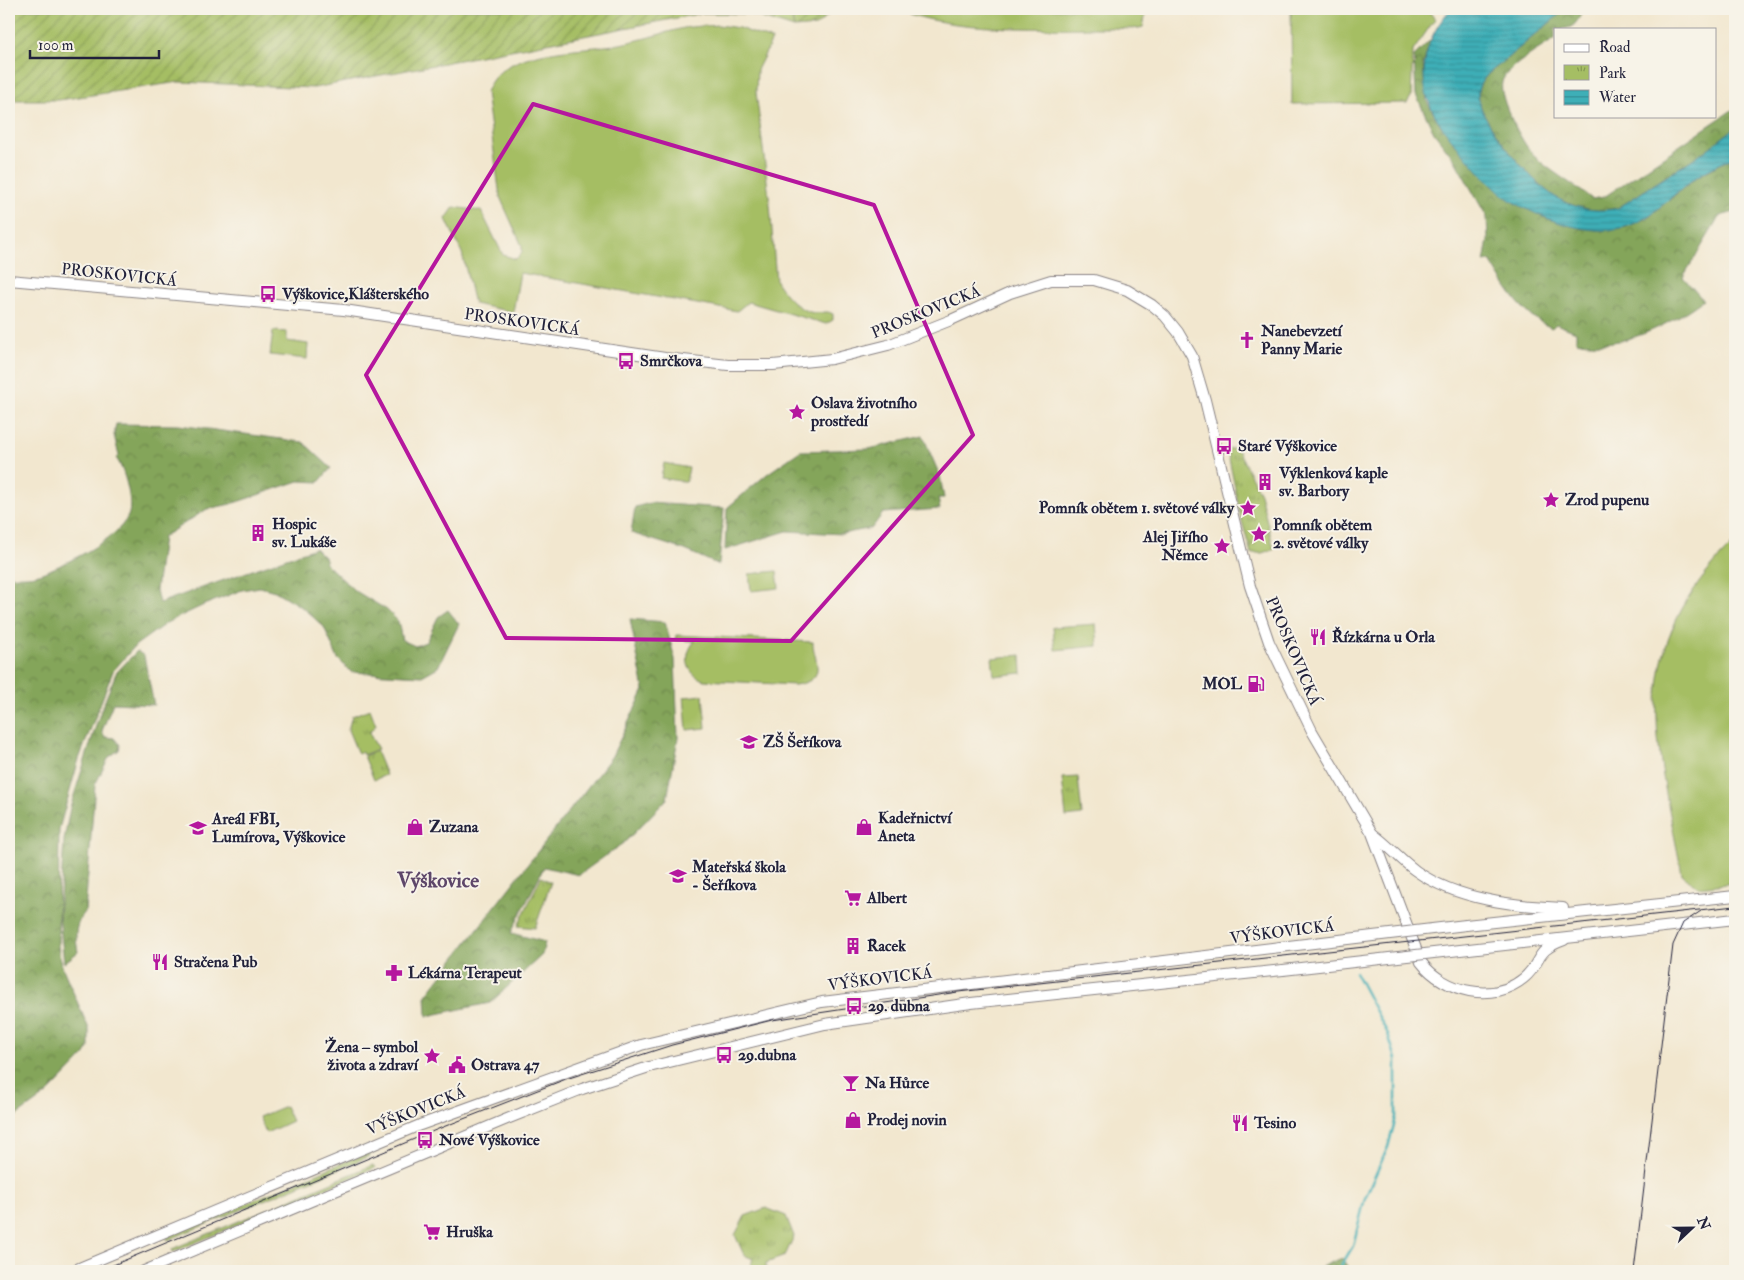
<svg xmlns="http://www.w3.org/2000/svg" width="1744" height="1280" font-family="'IM FELL Double Pica',serif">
  <defs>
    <pattern id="forest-crowns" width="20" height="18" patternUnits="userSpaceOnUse" patternTransform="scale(1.25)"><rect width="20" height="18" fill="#84a55a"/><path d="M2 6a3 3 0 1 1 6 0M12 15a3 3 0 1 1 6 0" fill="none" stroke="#6c864c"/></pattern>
    <pattern id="park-tufts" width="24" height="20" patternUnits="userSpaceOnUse" patternTransform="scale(1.25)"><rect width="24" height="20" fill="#a5be64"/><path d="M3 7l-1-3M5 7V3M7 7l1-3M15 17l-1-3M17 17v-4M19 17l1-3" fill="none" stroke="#869a54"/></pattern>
    <pattern id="garden-furrows" width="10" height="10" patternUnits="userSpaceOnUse" patternTransform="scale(1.25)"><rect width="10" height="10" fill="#a5be64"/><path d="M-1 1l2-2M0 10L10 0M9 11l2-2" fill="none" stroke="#869a54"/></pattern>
    <pattern id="water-rules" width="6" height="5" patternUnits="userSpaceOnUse" patternTransform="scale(1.25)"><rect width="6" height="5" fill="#3eafb7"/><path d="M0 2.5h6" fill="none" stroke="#348e96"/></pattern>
  </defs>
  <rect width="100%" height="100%" fill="#f7f3e8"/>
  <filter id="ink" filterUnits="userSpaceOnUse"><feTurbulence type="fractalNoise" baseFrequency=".02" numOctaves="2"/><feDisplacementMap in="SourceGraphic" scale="10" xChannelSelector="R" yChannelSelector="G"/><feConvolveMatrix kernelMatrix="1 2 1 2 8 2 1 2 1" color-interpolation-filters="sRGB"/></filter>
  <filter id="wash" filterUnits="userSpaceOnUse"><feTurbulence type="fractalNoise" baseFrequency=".0096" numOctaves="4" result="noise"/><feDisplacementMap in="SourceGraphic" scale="20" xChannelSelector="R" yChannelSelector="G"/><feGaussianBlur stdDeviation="1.12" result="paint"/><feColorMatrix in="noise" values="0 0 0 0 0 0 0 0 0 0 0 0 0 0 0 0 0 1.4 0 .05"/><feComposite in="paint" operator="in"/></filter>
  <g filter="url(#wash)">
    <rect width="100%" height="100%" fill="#f2e7cf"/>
    <g fill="#a5be64" stroke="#647050">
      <path d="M908,9h239l-4,18c-13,4 -24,0 -38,1 -56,0 -143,4 -195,-14z"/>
      <path d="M1291,9h136l8,10 -22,32 -2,46 -4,6 -115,1z"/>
      <path d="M718,25l21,3 33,12 -15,30 -1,22 14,113 6,76c8,13 24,32 41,32 7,0 9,-3 16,1v6l-7,4 -78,-22 -11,9 -217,-38 -7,39 -39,-8 -12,-51 -16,-34 8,-12 27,4 22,44 13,4 6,-6v-7l-22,-49 -14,-105c16,-46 95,-41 134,-48 22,-4 42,-11 64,-16 11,-2 23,-2 34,-3z"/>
      <path d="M273,331l14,1v9l21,3 -1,15 -37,-4z"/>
      <path d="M664,463l25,5 -3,14 -25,-4z"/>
      <path d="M1735,542v341l-37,4 -16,-13c-26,-134 -58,-225 53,-332z"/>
      <path d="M777,571l2,17 -28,3 -2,-17z"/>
      <path d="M1096,624l2,22 -43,4 -2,-23z"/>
      <path d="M676,635l137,7c-1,15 18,38 -18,43l-91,-5c-19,-6 -21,-26 -9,-39l-20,-1z"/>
      <path d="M1021,655l1,18 -28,3 -2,-18z"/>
      <path d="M703,695l3,33 -19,2 -3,-33z"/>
      <path d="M285,1106l7,15 -26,12 -7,-16z"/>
      <path d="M368,1152l2,4 -202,84 -2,-3z"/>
      <path d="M373,1165l2,3 -202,84 -1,-3z"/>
    </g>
    <g fill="url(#forest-crowns)" stroke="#53644a">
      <path d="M1566,9h18c-9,16 -9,20 -29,20v10c-12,8 -50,29 -53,43 -4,16 20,60 31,73 14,14 43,31 59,44l12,-2 131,-89v20l-30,23 -87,57c-21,5 -40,1 -59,-9 -22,-10 -83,-81 -81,-105 0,-9 5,-14 10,-20z"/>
      <path d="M1431,39l-8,26 4,37 14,24 53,60 19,16 38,18 45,10 30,-3 21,-9 51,-42 37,-20v56l-15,4 -37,61 20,23c-35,26 -83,51 -127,41v-9l-20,-8 -4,4c-31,-13 -45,-40 -62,-67l-6,1 4,-22 -1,-23 -33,-58 -20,-26 -18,-38 -2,-39z"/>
      <path d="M116,424l63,1 124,17 28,26 -12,14 -20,-1 -68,23 -24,5 -44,28 -7,53 3,13 156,-55 12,12 -3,2 30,28 33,20 11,11 4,19 13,6 11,-4 12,-25 10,-7 11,14 -21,43 -16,9 -71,-4 -13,-13 -14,-32 -21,-19 -28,-17 -15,-4 -18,3 -38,15 -36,17 -32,23 -23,26 -34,88 -20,70 -1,117 3,18 28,65v19l-5,8 -37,38 -38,27v-545c10,0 20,1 30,-2 25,-9 78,-34 89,-58 6,-12 -4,-48 -12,-58l3,-2 -5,-21z"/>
      <path d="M923,436l17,40 4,22h-6l2,11 -57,4 -11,15 -30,6 -55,-3 -62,19 2,-42 40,-34 33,-23 69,-2z"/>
      <path d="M650,503l74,5 -5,57 -34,-15 -54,-17 4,-26z"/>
      <path d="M630,619l35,3 10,37 3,79 -11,61 -41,42 -47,34 -35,-8 -33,66 34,9 -3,13 -52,48 -63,13 -1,-21 186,-239 32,-66z"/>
      <path d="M137,651l7,5 10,49 -41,-2 -11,28 3,6 9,1 6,7 -1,5 -10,7 -14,28 -10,127c-11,14 -10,23 -7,40l-14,11 -5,-49 5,-74 6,-32 30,-95 16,-40z"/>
      <path d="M1342,1258l8,13h-39z"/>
    </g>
    <g fill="url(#park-tufts)" stroke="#647050">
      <path d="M702,9h88l4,19 -45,-14 -46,-1z"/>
      <path d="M1237,448l23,46 14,55 -12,4h-11l-10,-35 -14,-69z"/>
      <path d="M370,709l6,16 -7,8 9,16 -15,6 -1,-3 -4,2 -10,-24 4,-14z"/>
      <path d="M376,751l10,24 -12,5 -10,-24z"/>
      <path d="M1078,777l4,38 -16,2 -4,-39z"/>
      <path d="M541,877l10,5 -16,46 -17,-2z"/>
      <path d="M766,1208l20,8 8,20 -9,20 -19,7v8h-18l5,-12 -9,-4 -9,-20 10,-19z"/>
    </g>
    <g fill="url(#garden-furrows)" stroke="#647050">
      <path d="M9,9h693l1,4 -389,75 -135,-6 -120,18h-48l-2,-1z"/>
      <path d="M790,9h45l-19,17 -22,2z"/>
    </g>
    <path fill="url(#water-rules)" stroke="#306879" d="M1451,9h115l-78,65c-5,6 -10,11 -10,20 -2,24 59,95 81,105 19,10 38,14 59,9l87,-57 30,-23v28c-12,7 -25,12 -37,20 -30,20 -49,51 -89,54 -32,2 -67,-12 -94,-27 -18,-10 -34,-29 -47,-44 -30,-35 -54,-63 -40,-111 4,-14 13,-29 23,-39z"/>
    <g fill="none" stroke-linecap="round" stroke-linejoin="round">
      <path stroke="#3eafb7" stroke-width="2.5" d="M1338,1271l15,-25 12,-48 23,-51 8,-30v-58l-8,-25 -33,-62"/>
    </g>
  </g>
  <g filter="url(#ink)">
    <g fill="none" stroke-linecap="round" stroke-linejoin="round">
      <g stroke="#8a8485" stroke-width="12">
        <g id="tertiary">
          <path d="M9,280l335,30 321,48 63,7h45l59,-6 56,-14 63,-25 59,-27 41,-13h43l33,10 25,15 13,11 13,16 14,24 13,44 45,186 19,56 43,89 60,102 49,129c23,30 72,42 103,16 19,-16 9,-27 40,-38"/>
          <path d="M1373,834c15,11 28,26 43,37 41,29 99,35 147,37"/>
          <path d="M1466,925l269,-29"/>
          <path d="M1469,949l266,-30"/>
          <path d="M72,1271l348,-146 221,-80 181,-43 458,-55"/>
          <path d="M144,1271l363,-152 75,-30 67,-22 176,-43 146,-21 312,-33"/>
        </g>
      </g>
      <use href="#tertiary" stroke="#fff" stroke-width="10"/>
      <g stroke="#22223b" stroke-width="1">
        <path d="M99,1271l344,-144 123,-48 106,-34 100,-25 186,-28 777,-86"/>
        <path d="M1634,1271l39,-326 10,-22 18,-12"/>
      </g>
      <g stroke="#8a8485" stroke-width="12" stroke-linecap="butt">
        <g id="tertiary-bridge">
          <path d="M1280,947l186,-22"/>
          <path d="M1283,970l186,-21"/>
        </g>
      </g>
      <use href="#tertiary-bridge" stroke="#fff" stroke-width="10"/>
    </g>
  </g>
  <path fill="none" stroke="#b5179e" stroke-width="4" stroke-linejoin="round" d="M533,104l341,101 99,230 -182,206 -285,-3 -140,-263z"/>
  <defs>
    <g id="bus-bare" transform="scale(1.35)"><path d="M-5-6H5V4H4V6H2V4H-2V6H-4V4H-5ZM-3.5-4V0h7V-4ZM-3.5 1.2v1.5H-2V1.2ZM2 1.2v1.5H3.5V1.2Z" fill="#b5179e" stroke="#f7f3e8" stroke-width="2.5" paint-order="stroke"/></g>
    <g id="church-bare" transform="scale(1.35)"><path d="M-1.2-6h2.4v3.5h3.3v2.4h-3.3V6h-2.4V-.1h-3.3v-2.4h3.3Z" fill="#b5179e" stroke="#f7f3e8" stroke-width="2.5" paint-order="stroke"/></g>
    <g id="sight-bare" transform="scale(1.35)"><path d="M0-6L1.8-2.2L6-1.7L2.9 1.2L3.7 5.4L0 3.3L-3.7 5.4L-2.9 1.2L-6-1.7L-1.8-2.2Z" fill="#b5179e" stroke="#f7f3e8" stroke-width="2.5" paint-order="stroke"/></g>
    <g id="building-bare" transform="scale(1.35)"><path d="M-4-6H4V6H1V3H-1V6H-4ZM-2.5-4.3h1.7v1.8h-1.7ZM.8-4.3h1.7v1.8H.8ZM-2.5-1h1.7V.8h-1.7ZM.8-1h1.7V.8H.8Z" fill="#b5179e" stroke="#f7f3e8" stroke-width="2.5" paint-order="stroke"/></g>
    <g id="restaurant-bare" transform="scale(1.35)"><path d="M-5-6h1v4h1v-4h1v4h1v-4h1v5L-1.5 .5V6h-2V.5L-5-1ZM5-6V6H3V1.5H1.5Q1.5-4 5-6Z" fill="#b5179e" stroke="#f7f3e8" stroke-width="2.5" paint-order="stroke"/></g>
    <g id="fuel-bare" transform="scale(1.35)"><path d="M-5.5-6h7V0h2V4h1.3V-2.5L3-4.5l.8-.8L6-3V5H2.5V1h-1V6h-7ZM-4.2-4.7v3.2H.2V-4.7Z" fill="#b5179e" stroke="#f7f3e8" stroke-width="2.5" paint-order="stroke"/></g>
    <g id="school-bare" transform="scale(1.35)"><path d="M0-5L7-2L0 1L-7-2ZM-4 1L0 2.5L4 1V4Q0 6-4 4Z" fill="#b5179e" stroke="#f7f3e8" stroke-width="2.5" paint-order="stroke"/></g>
    <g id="shop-bare" transform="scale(1.35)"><path d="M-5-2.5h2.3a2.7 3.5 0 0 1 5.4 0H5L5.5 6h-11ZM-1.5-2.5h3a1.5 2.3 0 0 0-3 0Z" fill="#b5179e" stroke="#f7f3e8" stroke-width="2.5" paint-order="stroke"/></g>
    <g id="university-bare" transform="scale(1.35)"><path d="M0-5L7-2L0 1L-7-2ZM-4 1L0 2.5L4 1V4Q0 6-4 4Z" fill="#b5179e" stroke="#f7f3e8" stroke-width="2.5" paint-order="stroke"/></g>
    <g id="supermarket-bare" transform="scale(1.35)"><path d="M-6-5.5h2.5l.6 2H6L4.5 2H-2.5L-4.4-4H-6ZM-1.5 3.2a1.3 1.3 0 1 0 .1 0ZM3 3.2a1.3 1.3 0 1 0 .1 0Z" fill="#b5179e" stroke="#f7f3e8" stroke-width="2.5" paint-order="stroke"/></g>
    <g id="pharmacy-bare" transform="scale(1.35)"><path d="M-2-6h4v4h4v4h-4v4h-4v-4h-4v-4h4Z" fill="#b5179e" stroke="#f7f3e8" stroke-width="2.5" paint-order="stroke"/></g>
    <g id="civic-bare" transform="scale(1.35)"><path d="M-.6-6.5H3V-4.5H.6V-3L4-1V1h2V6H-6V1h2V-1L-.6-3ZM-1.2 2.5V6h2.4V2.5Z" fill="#b5179e" stroke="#f7f3e8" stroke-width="2.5" paint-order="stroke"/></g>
    <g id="bar-bare" transform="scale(1.35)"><path d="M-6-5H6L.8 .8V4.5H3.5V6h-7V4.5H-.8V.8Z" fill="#b5179e" stroke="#f7f3e8" stroke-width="2.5" paint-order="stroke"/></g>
  </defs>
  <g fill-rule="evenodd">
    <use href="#bus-bare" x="268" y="294"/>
    <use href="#church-bare" x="1247" y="340"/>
    <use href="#bus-bare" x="626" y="361"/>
    <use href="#sight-bare" x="797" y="412"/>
    <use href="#bus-bare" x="1224" y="446"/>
    <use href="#building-bare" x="1265" y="482"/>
    <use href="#sight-bare" x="1551" y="500"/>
    <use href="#sight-bare" x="1248" y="508"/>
    <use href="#building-bare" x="258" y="533"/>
    <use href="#sight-bare" x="1259" y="534"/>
    <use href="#sight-bare" x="1222" y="546"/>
    <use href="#restaurant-bare" x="1318" y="637"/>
    <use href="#fuel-bare" x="1256" y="684"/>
    <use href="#school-bare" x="749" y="742"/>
    <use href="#shop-bare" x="415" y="827"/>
    <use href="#shop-bare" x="864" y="827"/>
    <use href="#university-bare" x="198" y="828"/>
    <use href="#school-bare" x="678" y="876"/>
    <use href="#supermarket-bare" x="853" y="898"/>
    <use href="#building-bare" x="853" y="946"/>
    <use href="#restaurant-bare" x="160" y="962"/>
    <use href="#pharmacy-bare" x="394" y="973"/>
    <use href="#bus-bare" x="854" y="1006"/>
    <use href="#bus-bare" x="724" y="1055"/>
    <use href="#sight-bare" x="432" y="1056"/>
    <use href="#civic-bare" x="457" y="1065"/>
    <use href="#bar-bare" x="851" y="1083"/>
    <use href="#shop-bare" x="853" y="1120"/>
    <use href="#restaurant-bare" x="1240" y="1123"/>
    <use href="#bus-bare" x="425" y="1140"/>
    <use href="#supermarket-bare" x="432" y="1232"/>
  </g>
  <g text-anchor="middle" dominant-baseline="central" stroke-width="4" stroke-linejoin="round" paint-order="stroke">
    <g font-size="16" fill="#22223b" stroke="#f7f3e8">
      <text transform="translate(119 275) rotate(6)">PROSKOVICKÁ</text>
      <text transform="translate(926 312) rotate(-22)">PROSKOVICKÁ</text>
      <text transform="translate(522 322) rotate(8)">PROSKOVICKÁ</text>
      <text transform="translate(1293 651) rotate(67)">PROSKOVICKÁ</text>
      <text transform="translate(1282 932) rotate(-7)">VÝŠKOVICKÁ</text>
      <text transform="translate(880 979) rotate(-7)">VÝŠKOVICKÁ</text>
      <text transform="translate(416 1111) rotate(-22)">VÝŠKOVICKÁ</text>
    </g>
    <g font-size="16" font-weight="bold" fill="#22223b" stroke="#f7f3e8" text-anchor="start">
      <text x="282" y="294">Výškovice,Klášterského</text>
      <text x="1261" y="331">Nanebevzetí<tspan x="1261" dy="18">Panny Marie</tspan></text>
      <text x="640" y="361">Smrčkova</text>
      <text x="811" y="403">Oslava životního<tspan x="811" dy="18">prostředí</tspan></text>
      <text x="1238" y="446">Staré Výškovice</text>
      <text x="1279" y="473">Výklenková kaple<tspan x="1279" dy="18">sv. Barbory</tspan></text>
      <text x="1565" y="500">Zrod pupenu</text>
      <text x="1234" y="508" text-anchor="end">Pomník obětem 1. světové války</text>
      <text x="272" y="524">Hospic<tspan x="272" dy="18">sv. Lukáše</tspan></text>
      <text x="1273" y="525">Pomník obětem<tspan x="1273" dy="18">2. světové války</tspan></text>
      <text x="1208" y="537" text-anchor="end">Alej Jiřího<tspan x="1208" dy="18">Němce</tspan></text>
      <text x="1332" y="637">Řízkárna u Orla</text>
      <text x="1242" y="684" text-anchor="end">MOL</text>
      <text x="763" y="742">ZŠ Šeříkova</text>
      <text x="878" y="818">Kadeřnictví<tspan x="878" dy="18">Aneta</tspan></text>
      <text x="212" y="819">Areál FBI,<tspan x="212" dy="18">Lumírova, Výškovice</tspan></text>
      <text x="429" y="827">Zuzana</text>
      <text x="692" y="867">Mateřská škola<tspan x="692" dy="18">- Šeříkova</tspan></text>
      <text x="867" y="898">Albert</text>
      <text x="867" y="946">Racek</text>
      <text x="174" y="962">Stračena Pub</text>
      <text x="408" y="973">Lékárna Terapeut</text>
      <text x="868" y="1006">29. dubna</text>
      <text x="418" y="1047" text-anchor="end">Žena – symbol<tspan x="418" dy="18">života a zdraví</tspan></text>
      <text x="738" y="1055">29.dubna</text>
      <text x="471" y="1065">Ostrava 47</text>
      <text x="865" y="1083">Na Hůrce</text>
      <text x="867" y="1120">Prodej novin</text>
      <text x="1254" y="1123">Tesino</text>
      <text x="439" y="1140">Nové Výškovice</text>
      <text x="446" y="1232">Hruška</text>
    </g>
    <g font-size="21" font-weight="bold" fill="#5e476a" stroke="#f7f3e8">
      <text x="438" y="880">Výškovice</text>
    </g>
  </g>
  <rect width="1744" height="1280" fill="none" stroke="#f7f3e8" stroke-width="30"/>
  <rect x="1554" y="28" width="162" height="90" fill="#f7f3e8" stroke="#a29fa3"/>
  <rect x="1564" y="44" width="25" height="8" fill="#ffffff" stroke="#a29fa3"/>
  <text x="1599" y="52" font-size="15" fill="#22223b">Road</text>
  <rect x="1564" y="65" width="25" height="15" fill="url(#park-tufts)" stroke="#a29fa3"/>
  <text x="1599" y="78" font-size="15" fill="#22223b">Park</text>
  <rect x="1564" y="90" width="25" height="15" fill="url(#water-rules)" stroke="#a29fa3"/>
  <text x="1599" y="102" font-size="15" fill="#22223b">Water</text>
  <g transform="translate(1692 1228) rotate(68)" stroke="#f7f3e8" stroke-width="4" paint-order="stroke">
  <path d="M0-4L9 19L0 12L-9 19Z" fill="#22223b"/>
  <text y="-8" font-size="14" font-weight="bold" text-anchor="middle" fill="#22223b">N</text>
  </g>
  <path d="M30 50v8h129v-8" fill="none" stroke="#22223b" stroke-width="2.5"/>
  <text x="38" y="50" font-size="15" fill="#22223b" stroke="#f7f3e8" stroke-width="4" paint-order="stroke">100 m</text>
</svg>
